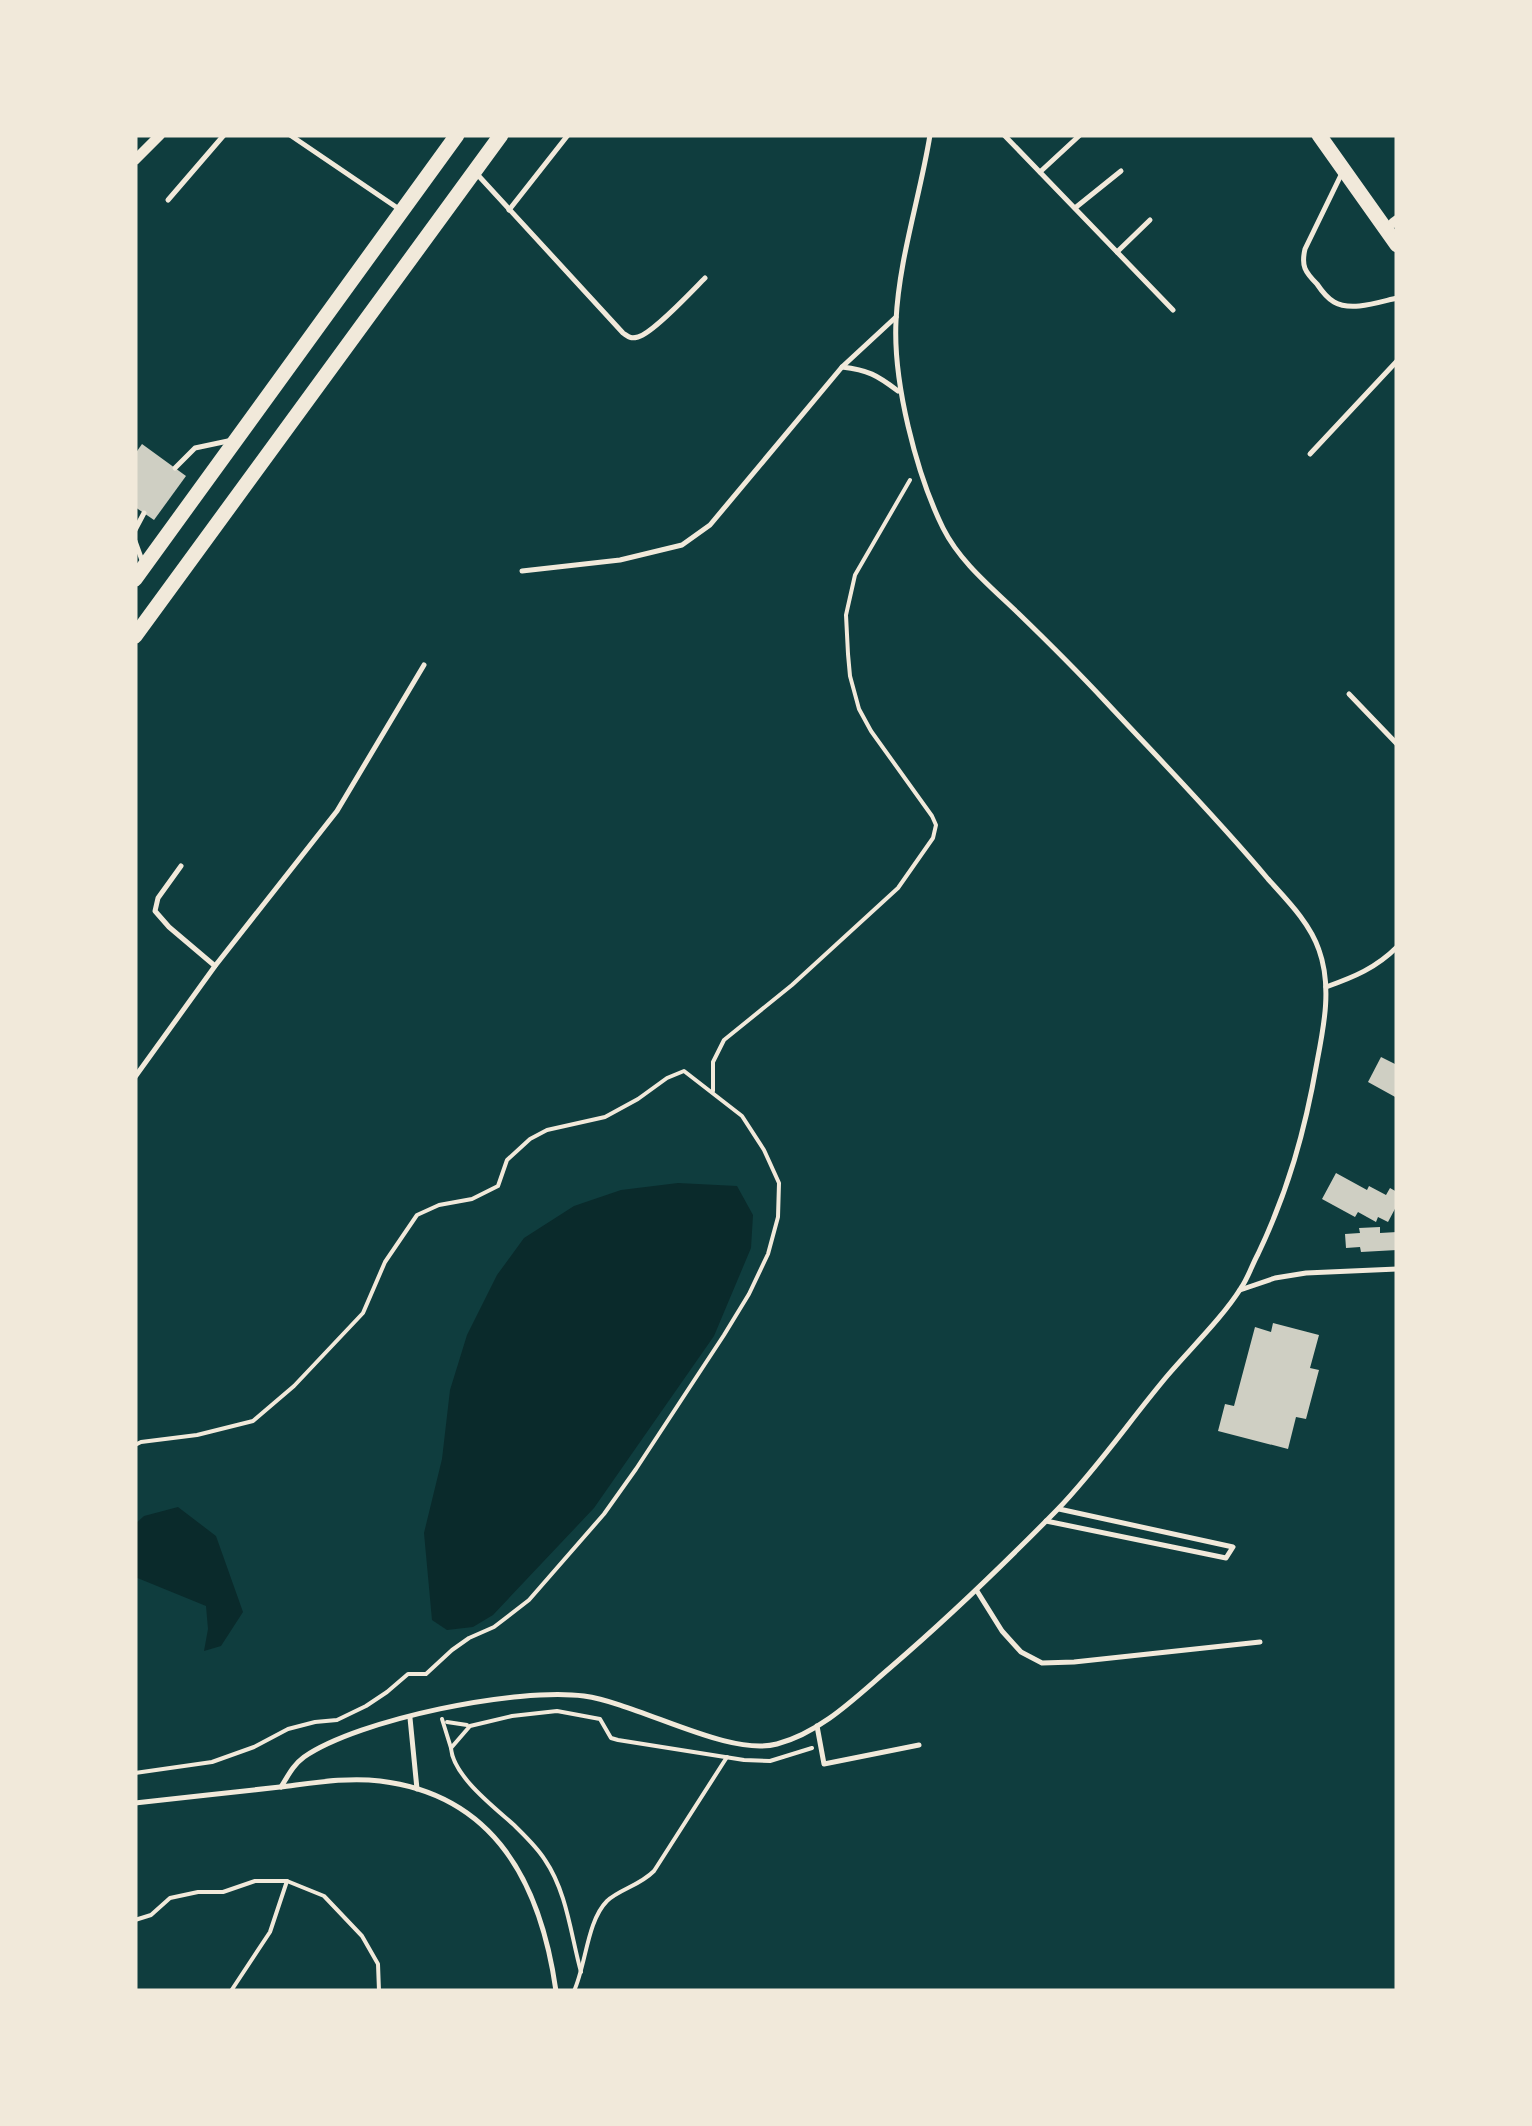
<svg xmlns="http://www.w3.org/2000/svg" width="1532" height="2126" font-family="'Space Grotesk',sans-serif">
  <rect width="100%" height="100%" fill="#0f3d3e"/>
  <g fill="#0a2a2b">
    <path d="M678,1183l59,3 16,29 -2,33 -37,88 -120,172 -101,107 -20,12 -26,3 -15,-10 -8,-87 18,-74 8,-69 17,-55 30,-60 27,-37 50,-32 47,-16z"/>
    <path d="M178,1507l38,29 27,76 -22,34 -17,5 4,-22 -2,-23 -71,-29v-53l9,-8z"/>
  </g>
  <g fill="#cfcfc3">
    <path d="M142,444l44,32 -32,44 -19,-13v-53z"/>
    <path d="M1381,1057l16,8v33l-29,-16z"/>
    <path d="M1336,1173l31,17 2,-4 17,9 4,-7 7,4v13l-9,17 -10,-5 -2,5 -18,-10 -3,5 -33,-18z"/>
    <path d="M1380,1227v6l17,-1v18l-36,2 -1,-5 -14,1 -1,-14 15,-1 -1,-5z"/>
    <path d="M1273,1323l46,12 -9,33 9,2 -13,49 -10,-2 -8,32 -70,-18 7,-27 9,2 21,-79 16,5z"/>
  </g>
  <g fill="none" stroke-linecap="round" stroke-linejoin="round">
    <g stroke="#f1e9da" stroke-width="4">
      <path d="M713,1091v-29l11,-22 68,-55 106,-97 35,-50 3,-13 -4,-9 -61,-85 -12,-22 -9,-33 -2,-22 -2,-39 9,-40 55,-95"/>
      <path d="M135,1445l6,-3 56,-7 56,-14 41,-35 69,-73 22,-51 32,-47 22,-10 33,-6 26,-13 9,-26 23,-21 17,-9 58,-13 33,-18 29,-21 17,-7 58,45 22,34 15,33 -1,34 -10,37 -19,40 -25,41 -88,134 -32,45 -75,86 -35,27 -25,11 -17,12 -26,24h-18l-21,18 -21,14 -29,14 -22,2 -27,7 -34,18 -42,15 -77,11"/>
      <path d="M442,1719l9,29"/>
      <path d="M447,1722l20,3"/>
      <path d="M135,1920l16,-5 19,-17 28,-6h25l32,-11h32l37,15 38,40 16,28 1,27"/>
      <path d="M581,1972c-10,-36 -14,-80 -36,-112 -8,-13 -20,-24 -31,-35 -20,-18 -61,-49 -63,-77l19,-22 42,-10 45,-5 43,8 11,19 7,2 126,20 26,1 42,-13"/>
      <path d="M231,1991l39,-59 17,-51"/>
      <path d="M574,1991c12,-26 13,-70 33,-90 13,-12 32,-15 47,-30l73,-114"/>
    </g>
    <g stroke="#f1e9da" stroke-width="5">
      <path d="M290,135l109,74"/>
      <path d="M1004,135l169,175"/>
      <path d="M1040,172l40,-37"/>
      <path d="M476,173l147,160c6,4 7,6 15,4 15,-4 54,-46 67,-59"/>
      <path d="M1341,175l-36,74c-4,17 0,23 12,35 4,6 10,14 17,18 17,10 45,0 63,-4"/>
      <path d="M168,200l56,-65"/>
      <path d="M1075,208l46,-37"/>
      <path d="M509,210l59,-75"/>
      <path d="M1117,252l33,-32"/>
      <path d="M842,367c26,3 35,8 56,24"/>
      <path d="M1310,454l87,-93"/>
      <path d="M175,468l20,-20 33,-7"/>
      <path d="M135,530l9,-17"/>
      <path d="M135,541l8,22"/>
      <path d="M522,571l98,-11 62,-15 28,-20 132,-158 54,-50"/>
      <path d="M1349,694l48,50"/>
      <path d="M181,866l-23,32 -3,13 14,16 46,39"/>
      <path d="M1326,987c28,-10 50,-19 71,-40"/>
      <path d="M135,1077l80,-111 122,-155 87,-146"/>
      <path d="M1240,1290l35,-12 31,-5 91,-4"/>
      <path d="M1046,1521l180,37 7,-11 -174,-38"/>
      <path d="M977,1591l25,40 19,21 21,11 32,-1 186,-20"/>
      <path d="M410,1718l7,71"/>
      <path d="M817,1726l7,38 95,-19"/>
      <path d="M281,1787c7,-11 12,-22 23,-30 55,-38 214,-70 280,-61 56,8 144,61 193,48 45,-12 80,-48 114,-77 58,-50 112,-102 165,-156 41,-42 74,-91 112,-136 23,-27 55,-58 73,-87 7,-10 11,-23 17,-34 30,-63 47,-123 59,-192 7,-36 15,-76 2,-112 -9,-27 -32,-50 -51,-71 -51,-61 -107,-118 -162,-177 -28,-30 -58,-60 -88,-89 -27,-26 -58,-51 -75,-85 -27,-55 -50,-146 -47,-207 3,-63 24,-124 34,-186"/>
      <path d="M135,1803c48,-5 97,-11 145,-16 33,-4 67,-10 100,-6 116,14 161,104 176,210"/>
    </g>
    <g stroke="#f1e9da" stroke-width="10">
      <path d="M135,160l25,-25"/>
      <path d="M1393,223l4,-3"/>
    </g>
    <g stroke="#f1e9da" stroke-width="15">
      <path d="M1319,135l78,110"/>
      <path d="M135,579l322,-444"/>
      <path d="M135,636l366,-501"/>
    </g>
  </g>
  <rect width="1532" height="2126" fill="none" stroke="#f1e9da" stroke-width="275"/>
</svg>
